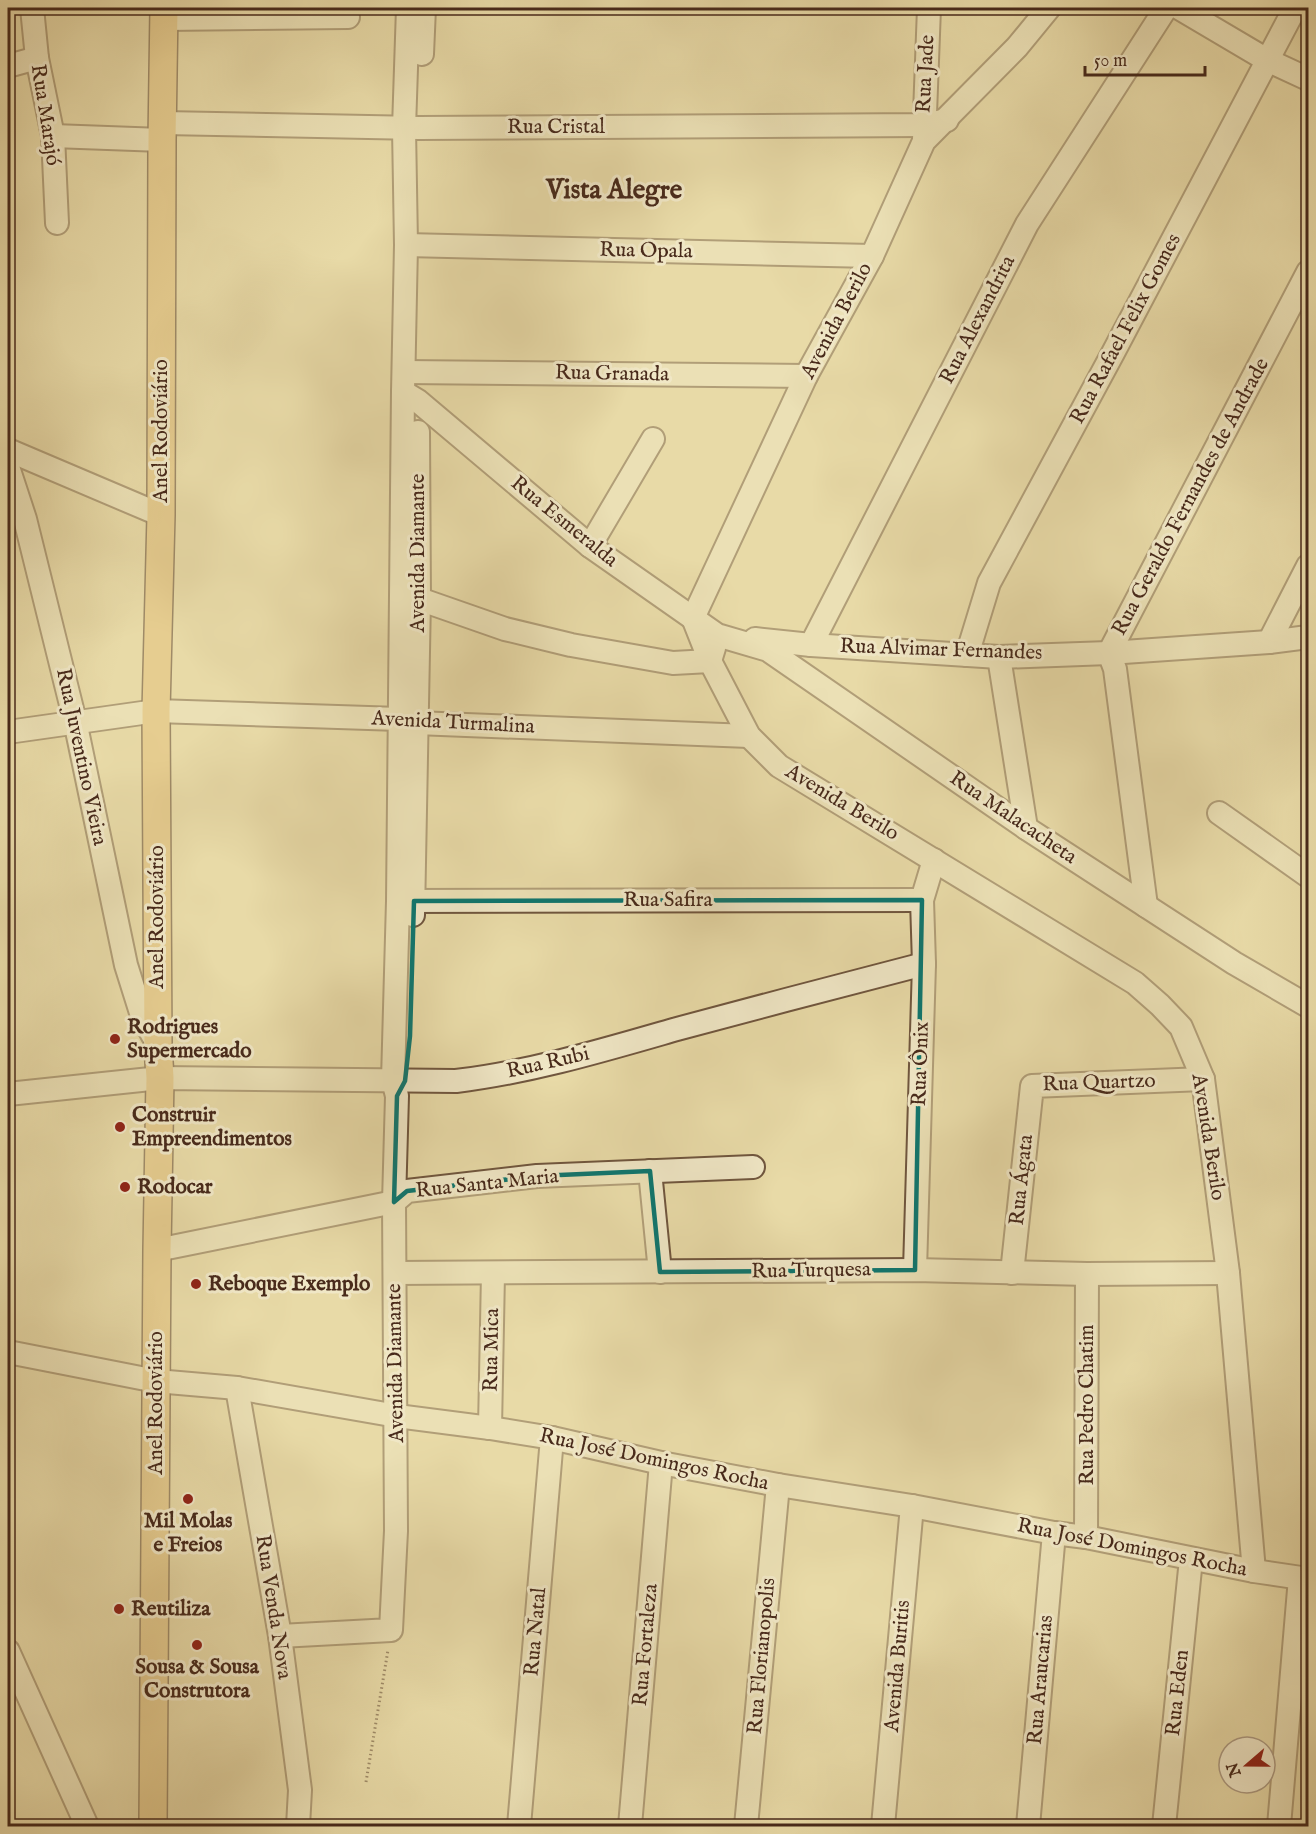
<svg xmlns="http://www.w3.org/2000/svg" width="1316" height="1834" font-family="'IM FELL English',serif">
  <rect width="100%" height="100%" fill="#e8daa7"/>
  <filter id="stains"><feTurbulence type="fractalNoise" baseFrequency=".00333" numOctaves="4"/><feColorMatrix values="0 0 0 0 .2 0 0 0 0 .09 0 0 0 0 .02 0 0 0 .5 -.17"/></filter>
  <radialGradient id="worn" r=".72"><stop offset=".6" stop-color="#630" stop-opacity="0"/><stop offset="1" stop-color="#630" stop-opacity=".3"/></radialGradient>
  <g fill="none" stroke-linecap="round" stroke-linejoin="round">
    <g stroke="#70563e" stroke-width="26">
      <g id="minor">
        <path d="M32,8l5,50 16,78 4,87"/>
        <path d="M1049,8l-32,39 -93,94 -52,115 -66,120 -113,242 17,43 39,75 30,30 356,217 25,22 21,22 22,52 25,194 26,298"/>
        <path d="M1179,8l88,52 41,19"/>
        <path d="M164,19l184,-2"/>
        <path d="M422,54l2,-46"/>
        <path d="M8,66l29,-8"/>
        <path d="M163,123l256,5 505,-3 23,-5"/>
        <path d="M53,136l109,4"/>
        <path d="M924,140l5,-132"/>
        <path d="M406,245l466,11"/>
        <path d="M404,372l402,4"/>
        <path d="M403,392l15,9 172,145 127,89 51,15 258,178 208,135 74,43"/>
        <path d="M8,450l153,65"/>
        <path d="M8,467l17,52 50,202 51,244 16,51 16,29"/>
        <path d="M590,546l63,-107"/>
        <path d="M406,597l13,2 86,30 66,16 102,18 37,-2 4,-13"/>
        <path d="M755,639l56,6 188,12 110,-4 160,-11 39,-5"/>
        <path d="M1269,642l39,-76"/>
        <path d="M811,645l216,-421 139,-216"/>
        <path d="M967,655l22,-72 124,-230 182,-345"/>
        <path d="M999,657l27,171"/>
        <path d="M8,732l148,-21 243,8 17,4 333,13"/>
        <path d="M1219,813l89,63"/>
        <path d="M399,901l523,-1"/>
        <path d="M1146,906l-31,-237 -6,-16 199,-381"/>
        <path d="M413,915l6,-316 -1,-167"/>
        <path d="M8,1094l152,-16 296,3c75,-9 148,-31 221,-52 82,-22 165,-44 247,-65"/>
        <path d="M650,1171l10,101"/>
        <path d="M157,1250l237,-48 13,-11 130,-15 216,-9"/>
        <path d="M915,1270l9,-306 -2,-64 12,-40"/>
        <path d="M395,1273l520,-3 172,4 141,-1"/>
        <path d="M1012,1273l20,-187 171,-7"/>
        <path d="M8,1352l148,29 81,7 160,28 93,12 62,10 109,25 117,22 134,21 142,27 32,4 168,34 54,8"/>
        <path d="M237,1388l43,248 20,154 -2,36"/>
        <path d="M490,1428l3,-155"/>
        <path d="M1086,1537l1,-263"/>
        <path d="M280,1636l111,-6 5,-99 -2,-329 3,-106 -4,-16 5,-179 5,-509 3,-147 -2,-117 4,-120"/>
        <path d="M8,1651l79,175"/>
        <path d="M519,1826l33,-388"/>
        <path d="M630,1826l31,-363"/>
        <path d="M746,1826l32,-341"/>
        <path d="M883,1826l29,-320"/>
        <path d="M1028,1826l26,-293"/>
        <path d="M1164,1826l27,-267"/>
        <path d="M1279,1826l21,-248"/>
      </g>
    </g>
    <g stroke="#482a1b" stroke-width="30">
      <path id="major" d="M153,1826l4,-576 3,-172 -2,-33 -2,-334 5,-196 1,-375 2,-132"/>
    </g>
    <path stroke="#482a1b" stroke-width="3" stroke-dasharray="1.5 3" stroke-linecap="butt" d="M366,1782l22,-132"/>
    <use href="#minor" stroke="#f0e7c6" stroke-width="22"/>
    <use href="#major" stroke="#e4bd74" stroke-width="27"/>
  </g>
  <path d="M0 0H1316V1834H0ZM922,900l-7,370 -255,2 -10,-101 -113,5 -130,15 -13,11 3,-106 8,-15 5,-45 4,-135z" fill="#e8daa7" fill-opacity=".55" fill-rule="evenodd"/>
  <path fill="none" stroke="#0f766e" stroke-width="4.5" stroke-linejoin="round" d="M922,900l-7,370 -255,2 -10,-101 -113,5 -130,15 -13,11 3,-106 8,-15 5,-45 4,-135z"/>
  <g fill="#8f2418" stroke="#f0e7c6" stroke-width="2">
    <circle cx="115" cy="1039" r="6"/>
    <circle cx="120" cy="1127" r="6"/>
    <circle cx="125" cy="1187" r="6"/>
    <circle cx="196" cy="1284" r="6"/>
    <circle cx="188" cy="1499" r="6"/>
    <circle cx="119" cy="1609" r="6"/>
    <circle cx="197" cy="1645" r="6"/>
  </g>
  <g text-anchor="middle" dominant-baseline="central" stroke-width="6" stroke-linejoin="round" paint-order="stroke">
    <g font-size="21" fill="#482a1b" stroke="#f0e7c6">
      <text transform="translate(926 74) rotate(-87)">Rua Jade</text>
      <text transform="translate(45 115) rotate(81)">Rua Marajó</text>
      <text x="556" y="127">Rua Cristal</text>
      <text transform="translate(646 251) rotate(1)">Rua Opala</text>
      <text transform="translate(978 320) rotate(-63)">Rua Alexandrita</text>
      <text transform="translate(837 321) rotate(-62)">Avenida Berilo</text>
      <text transform="translate(1126 329) rotate(-62)">Rua Rafael Felix Gomes</text>
      <text transform="translate(612 374) rotate(1)">Rua Granada</text>
      <text transform="translate(161 431) rotate(-90)">Anel Rodoviário</text>
      <text transform="translate(1191 497) rotate(-62)">Rua Geraldo Fernandes de Andrade</text>
      <text transform="translate(564 522) rotate(39)">Rua Esmeralda</text>
      <text transform="translate(418 553) rotate(-90)">Avenida Diamante</text>
      <text transform="translate(941 650) rotate(2)">Rua Alvimar Fernandes</text>
      <text transform="translate(453 723) rotate(3)">Avenida Turmalina</text>
      <text transform="translate(81 757) rotate(78)">Rua Juventino Vieira</text>
      <text transform="translate(842 803) rotate(31)">Avenida Berilo</text>
      <text transform="translate(1013 818) rotate(34)">Rua Malacacheta</text>
      <text x="668" y="900">Rua Safira</text>
      <text transform="translate(157 917) rotate(-90)">Anel Rodoviário</text>
      <text transform="translate(548 1063) rotate(-13)">Rua Rubi</text>
      <text transform="translate(921 1064) rotate(-88)">Rua Ônix</text>
      <text transform="translate(1099 1083) rotate(-2)">Rua Quartzo</text>
      <text transform="translate(1208 1137) rotate(81)">Avenida Berilo</text>
      <text transform="translate(1022 1180) rotate(-84)">Rua Ágata</text>
      <text transform="translate(487 1184) rotate(-6)">Rua Santa Maria</text>
      <text transform="translate(811 1271) rotate(-1)">Rua Turquesa</text>
      <text transform="translate(492 1350) rotate(-89)">Rua Mica</text>
      <text transform="translate(396 1363) rotate(-91)">Avenida Diamante</text>
      <text transform="translate(156 1403) rotate(-90)">Anel Rodoviário</text>
      <text transform="translate(1087 1405) rotate(-90)">Rua Pedro Chatim</text>
      <text transform="translate(654 1460) rotate(12)">Rua José Domingos Rocha</text>
      <text transform="translate(1132 1548) rotate(11)">Rua José Domingos Rocha</text>
      <text transform="translate(273 1607) rotate(81)">Rua Venda Nova</text>
      <text transform="translate(536 1632) rotate(-85)">Rua Natal</text>
      <text transform="translate(646 1645) rotate(-85)">Rua Fortaleza</text>
      <text transform="translate(762 1656) rotate(-85)">Rua Florianopolis</text>
      <text transform="translate(898 1666) rotate(-85)">Avenida Buritis</text>
      <text transform="translate(1041 1680) rotate(-85)">Rua Araucarias</text>
      <text transform="translate(1178 1693) rotate(-84)">Rua Eden</text>
    </g>
    <g font-size="21" font-weight="bold" fill="#482a1b" stroke="#f0e7c6" text-anchor="start">
      <text x="127" y="1027">Rodrigues<tspan x="127" dy="24">Supermercado</tspan></text>
      <text x="132" y="1115">Construir<tspan x="132" dy="24">Empreendimentos</tspan></text>
      <text x="137" y="1187">Rodocar</text>
      <text x="208" y="1284">Reboque Exemplo</text>
      <text x="188" y="1521" text-anchor="middle">Mil Molas<tspan x="188" dy="24">e Freios</tspan></text>
      <text x="131" y="1609">Reutiliza</text>
      <text x="197" y="1667" text-anchor="middle">Sousa &amp; Sousa<tspan x="197" dy="24">Construtora</tspan></text>
    </g>
    <g font-size="27" font-weight="bold" fill="#482a1b" stroke="#f0e7c6">
      <text x="614" y="191">Vista Alegre</text>
    </g>
  </g>
  <rect width="1316" height="1834" fill="none" stroke="#e8daa7" stroke-width="30"/>
  <rect x="9" y="9" width="1298" height="1816" fill="none" stroke="#482a1b" stroke-width="3"/>
  <rect x="15" y="15" width="1286" height="1804" fill="none" stroke="#482a1b" stroke-width="1.5"/>
  <g transform="translate(1247 1765) rotate(250)"><circle r="28" fill="#f0e7c6" stroke="#ad9b82" stroke-width="1.5"/>
  <path d="M0-4.5L10 22L0 15L-10 22Z" fill="#8f2418"/>
  <text y="-9" font-size="16" font-weight="bold" text-anchor="middle" fill="#482a1b">N</text>
  </g>
  <path d="M1085 66v9h120v-9" fill="none" stroke="#482a1b" stroke-width="3"/>
  <text x="1094" y="66" font-size="18" fill="#482a1b" stroke="#f0e7c6" stroke-width="4.5" paint-order="stroke">50 m</text>
  <rect width="100%" height="100%" filter="url(#stains)"/>
  <rect width="100%" height="100%" fill="url(#worn)"/>
</svg>
